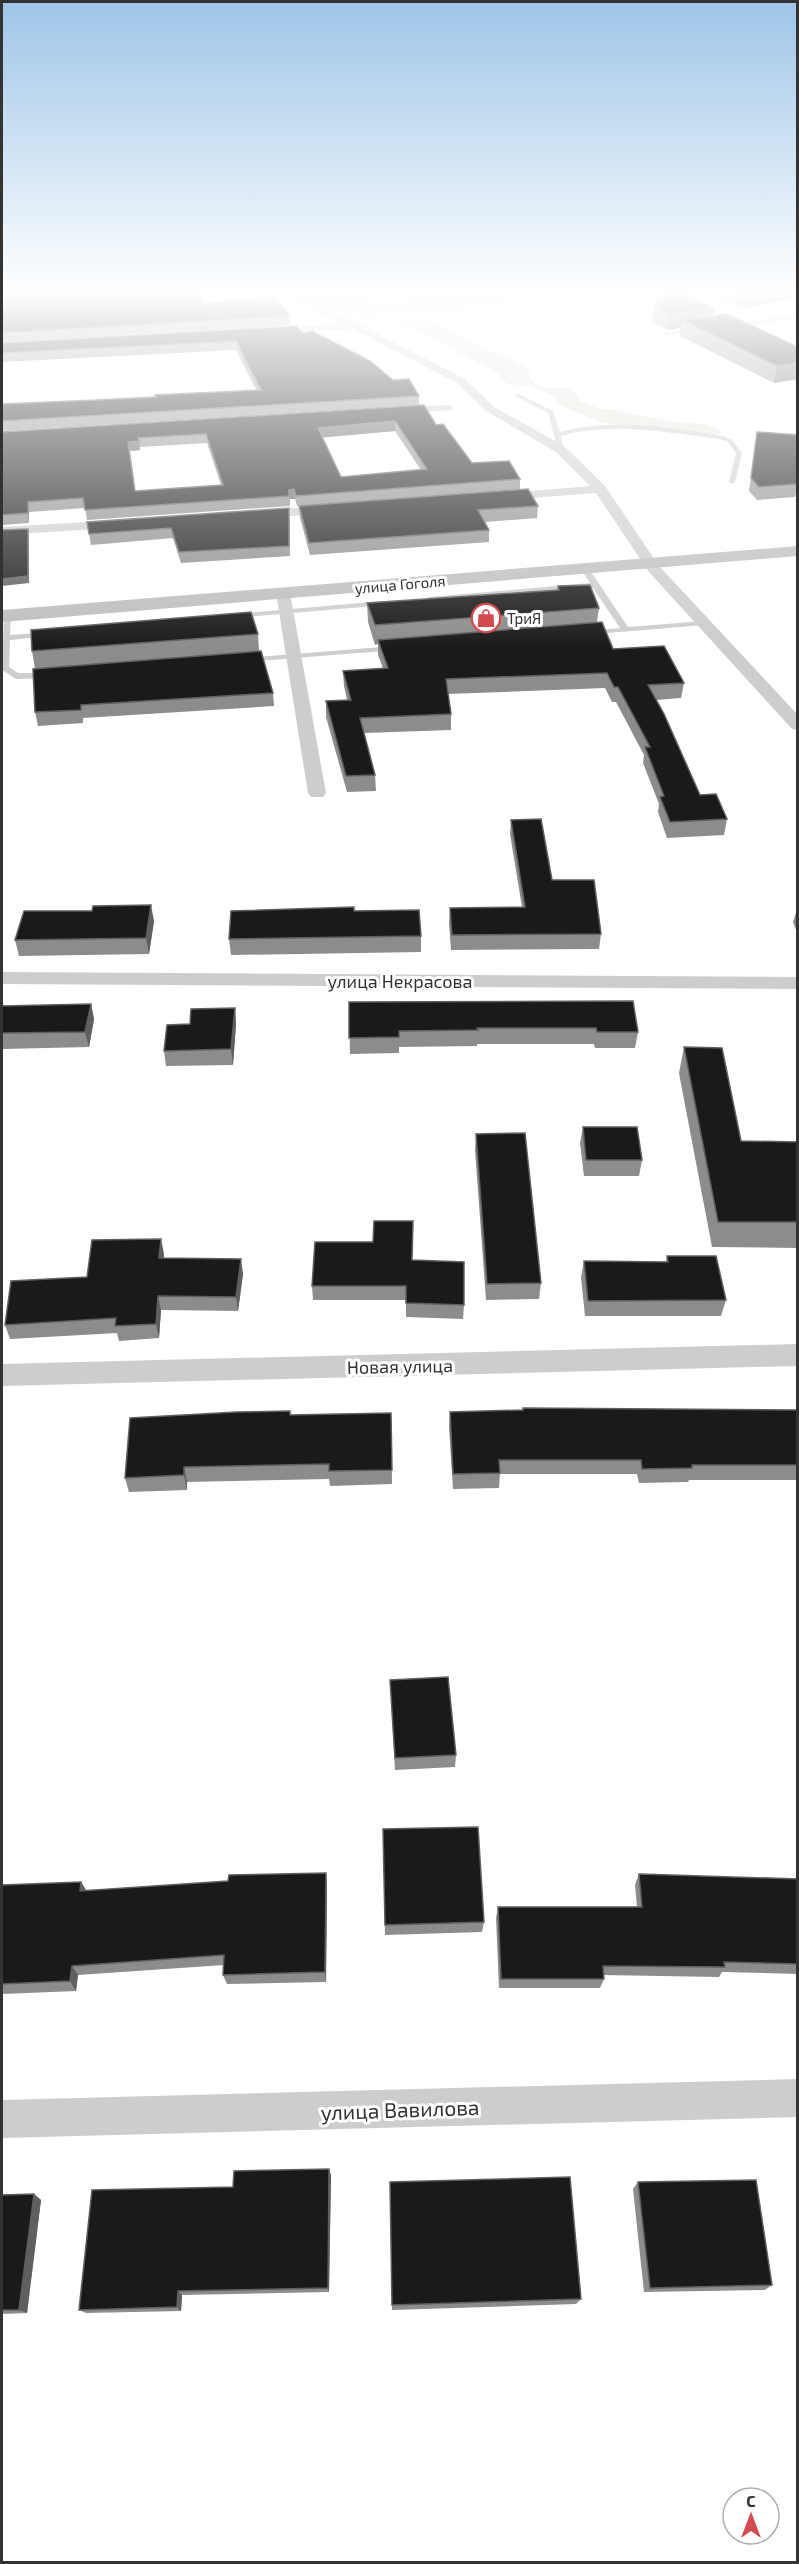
<svg xmlns="http://www.w3.org/2000/svg" width="799" height="2564" font-family="'Exo 2',sans-serif">
  <rect width="100%" height="100%" fill="#fff"/>
  <g fill="#e2e8dd">
    <path d="M288,290h59l22,7 3,9 83,-16h169l3,8 -24,3 -22,-8 -143,19 -72,4 -27,-3 -21,-7z"/>
    <path d="M423,318l8,2 34,19 63,29 2,11 13,9h24l12,8 -1,4 24,10 6,-1 65,13 32,2 17,7v2l-11,2 -108,-12 -47,-19v-7l-26,-11 -23,-2 -9,-11 -98,-51z"/>
  </g>
  <g fill="none" stroke-linecap="round" stroke-linejoin="round">
    <g fill="#cdcdcd" fill-rule="evenodd">
      <path d="M798,315v4l-67,8 -3,-2z"/>
      <path d="M697,327l2,3 -33,5 -3,-2z"/>
      <path d="M515,394h4l34,17 7,21c48,-14 114,-5 163,4l9,4 10,13 -7,29 -3,2 -3,-2 7,-29 -8,-11 -8,-3c-52,-6 -108,-18 -159,-3l2,13 -5,1 -10,-37 -33,-17z"/>
      <path d="M584,566h3l41,61 76,-6 4,2 -4,2 -120,10 -1,-2 4,-2 33,-3 -27,-40 -164,13 -4,-2 4,-2 161,-14 -10,-15z"/>
      <path d="M383,601l4,2 -1,2 -151,13 -4,-2 4,-2z"/>
      <path d="M4,614l7,2 -1,19 39,-3 4,2 -4,2 -39,4 -1,27 9,6h32l4,3 -1,2 -37,1 -14,-9z"/>
      <path d="M394,646l4,2 -1,2 -151,12 -4,-2 4,-2z"/>
    </g>
    <g fill="#cdcdcd" fill-rule="evenodd">
      <path d="M280,290h12l173,89 29,28 70,39 41,40 54,80 139,149v15l-6,-1 -143,-157 -53,-79 -105,8 -2,-3 7,-4 94,-8 -34,-34 -70,-41 -29,-28 -104,-54 -93,4v-4l4,-1 78,-4z"/>
      <path d="M448,405l4,1v4l-61,4 -6,-3 6,-3z"/>
      <path d="M334,505l7,4 -2,3 -83,7 -7,-4 7,-4z"/>
      <path d="M121,520l5,1 2,3 -2,3 -124,8v-8z"/>
      <path d="M283,589l7,4 36,200 -3,4h-12l-3,-4 -32,-200z"/>
      <path d="M2,972l796,5v12l-796,-5z"/>
      <path d="M798,1344v22l-796,20v-22z"/>
      <path d="M798,2079v38l-796,21v-38z"/>
    </g>
    <path fill="#bdbdbd" fill-rule="evenodd" d="M798,546v10l-796,66v-12z"/>
  </g>
  <g fill="#8c8c8c" fill-rule="evenodd">
    <path d="M2,290l201,13 87,13v9l-288,17v1l300,-10 91,47 26,16v9l-417,26v-27l94,-4 161,-9 -21,-41 -234,12z"/>
    <path d="M695,290h103v8l-57,10z"/>
    <path d="M654,306l61,2 -1,8 84,31v32l-24,4 -94,-47v-8l-12,2 -16,-8z"/>
    <path d="M424,405l12,20 36,38 48,16v10l-223,17 -2,-7h-5v7l-203,14 -2,-12 -56,4v11l-27,2v-93zM395,431l26,39 -80,7 -19,-40zM207,443l14,42 -86,6 -5,-40 10,-1v-3z"/>
    <path d="M757,432l41,3v51l-3,11 -38,3 -8,-9z"/>
    <path d="M299,506h239l-1,12 -52,4 4,8v12l-179,13 -10,-37z"/>
    <path d="M289,508l1,48 -109,7 -8,-25 -82,7 -4,-23z"/>
    <path d="M558,586l41,22 -2,14 16,27 71,34 -3,15 -25,2 44,95 27,24 -3,16 -57,3 -9,-26 1,-8 -16,-41 1,-8 -28,-53h-4l-7,-14 -157,6 3,20v16l-87,3 11,42 1,16 -29,1 -21,-75v-16l21,-1 -3,-14 -1,-15 40,-3 -5,-13v-11l-3,1 -7,-23 -1,-19 190,-13z"/>
    <path d="M258,634l1,17 14,42 1,13 -191,12v5l-45,3 -3,-14v-43l-3,-18z"/>
    <path d="M511,820l41,60 49,54 -2,15 -148,1 -2,-27 1,-15 72,-1 -12,-73z"/>
    <path d="M798,906v29l-5,-13z"/>
    <path d="M354,911l67,25v16l-190,3 -2,-16z"/>
    <path d="M154,921l-5,33 -130,2 -4,-16z"/>
    <path d="M349,1002l289,30 -3,16h-40l-1,-4h-117v2l-78,1v6l-49,1z"/>
    <path d="M91,1004l3,15 -5,28 -87,2v-43z"/>
    <path d="M235,1008l1,16 -3,41 -67,1 -2,-15 26,-27z"/>
    <path d="M684,1047l57,94 57,1v106l-86,-1 -33,-174z"/>
    <path d="M583,1127l59,33 -3,16h-55l-4,-33z"/>
    <path d="M476,1134l65,149 -2,16 -53,1 -11,-150z"/>
    <path d="M164,1254v4l79,16 -5,37 -77,-1 -2,28 -40,3 -2,-8 -107,6 -5,-14 82,-48z"/>
    <path d="M667,1256l59,44 -5,16h-136l-4,-39 3,-16 82,1z"/>
    <path d="M412,1260l52,45 -1,14 -57,-2v-17h-93l-1,-14z"/>
    <path d="M798,1410v70h-109l-1,2 -49,1 -2,-9h-137l-1,14 -46,1 -4,-62 1,-15z"/>
    <path d="M391,1413l1,71 -62,2 -1,-7 -142,3v8l-58,2 -4,-14 165,-63z"/>
    <path d="M390,1680l66,75 -1,12 -60,3z"/>
    <path d="M383,1829l101,93 -2,10 -97,3z"/>
    <path d="M639,1874l159,5v95l-76,-2 -3,5 -116,-2 1,4 -4,9h-101l-3,-70 2,-11h139l-2,-22z"/>
    <path d="M81,1882l5,8 241,-6 -1,98 -99,2 -4,-9 1,-10 -146,10 -2,16 -74,3v-109z"/>
    <path d="M331,2175l-2,117 -147,3 -1,16 -95,2 -7,-3 154,-123z"/>
    <path d="M638,2182l134,103 -7,5 -121,2 -11,-103z"/>
    <path d="M34,2194l7,6 -14,113 -25,1v-119z"/>
    <path d="M581,2299l-5,5 -184,6v-5z"/>
  </g>
  <g fill="#5f5f5f">
    <path d="M772,290h26v8l-57,10 2,-13z"/>
    <path d="M715,308l-3,16 -30,-4 -2,8 -12,2 2,-16z"/>
    <path d="M798,363v16l-24,4 3,-17z"/>
    <path d="M395,421v10l-77,7v-10z"/>
    <path d="M139,441l1,9 -10,1 -2,-9z"/>
    <path d="M294,489l1,10h-5v7l-1,-16z"/>
    <path d="M28,502l1,10v11l-1,-10z"/>
    <path d="M28,529l1,7v47l-27,3v-7z"/>
    <path d="M151,905l3,16 -5,33 -3,-16z"/>
    <path d="M91,1004l3,15 -5,28 -4,-15z"/>
    <path d="M235,1008l1,16 -3,41 -2,-16z"/>
    <path d="M161,1239l3,15 -2,19 -3,-15z"/>
    <path d="M241,1259l2,15 -5,37 -2,-14z"/>
    <path d="M158,1296l3,14 -2,28 -3,-14z"/>
    <path d="M184,1467l3,15v8l-3,-15z"/>
    <path d="M326,1873l1,11 -1,98 -1,-10z"/>
    <path d="M81,1882l6,10 -7,-1z"/>
    <path d="M72,1966l6,9 -2,16 -6,-10z"/>
    <path d="M329,2169l2,6 -2,117 -1,-4z"/>
    <path d="M34,2194l7,6 -14,113 -8,-3z"/>
    <path d="M178,2291l4,4 -1,16 -4,-4z"/>
  </g>
  <g fill="#1a1a1a" stroke="#5f5f5f" stroke-width="1.5" fill-rule="evenodd">
    <path d="M2,290h197l4,13 73,-6 14,19 -288,17z"/>
    <path d="M663,290h12l40,18 -45,6 -16,-8z"/>
    <path d="M731,290h41l-29,5z"/>
    <path d="M727,314l71,33v16l-21,3 -95,-46z"/>
    <path d="M297,326l5,7 10,-2 58,30 23,19 16,-1 10,17 -417,25v-17l94,-4 60,-3 -1,-2 106,-5 -25,-49 -234,12v-10z"/>
    <path d="M424,405l12,20 7,-1 29,39 37,-2 11,18 -224,17 -2,-7 -5,1v6l-204,14 -2,-12 -55,4v11l-26,2v-83zM395,421l32,48 -86,8 -23,-49zM206,434l17,51 -88,6 -7,-49 11,-1 -1,-3z"/>
    <path d="M757,432l41,3v49l-39,3 -8,-9z"/>
    <path d="M528,489l10,17 -60,4 11,20 -180,13 -10,-37z"/>
    <path d="M289,508v38l-110,6 -8,-24 -82,6 -2,-12z"/>
    <path d="M28,529v47l-26,3v-49z"/>
    <path d="M590,585l9,23 -224,17 -8,-22 192,-13 -1,-4z"/>
    <path d="M251,612l7,22 -226,17 -1,-21z"/>
    <path d="M602,622l11,27 51,-3 20,37 -36,2 16,29 36,81 16,-1 11,25 -57,3 -10,-25 4,-1 -19,-49h5l-32,-60h-4l-7,-14 -161,6 5,35 -91,4 15,57 -29,1 -20,-75 25,-1 -8,-29 45,-3 -10,-28z"/>
    <path d="M261,651l12,42 -192,12v5l-46,2 -2,-43z"/>
    <path d="M541,819l11,61h42l7,54 -149,1 -2,-27 75,-1 -14,-87z"/>
    <path d="M151,905l-5,33 -131,2 9,-29h68l1,-5z"/>
    <path d="M354,907v4l65,-1 2,26 -192,3 2,-28z"/>
    <path d="M633,1001l5,31h-41l-1,-4h-119l1,2 -79,1v6l-50,1v-36z"/>
    <path d="M91,1004l-6,28 -83,1v-27z"/>
    <path d="M235,1008l-4,41 -67,2 3,-26 23,-1 1,-15z"/>
    <path d="M684,1047l38,1 19,93 57,1v80h-80z"/>
    <path d="M583,1127h54l5,33h-56z"/>
    <path d="M525,1133l16,150 -54,1 -11,-150z"/>
    <path d="M374,1221h39l-1,39 52,2v43l-58,-2v-17h-94l3,-44h58z"/>
    <path d="M161,1239l-2,19 82,1 -5,38 -78,-1 -2,28 -41,2 1,-8 -111,7 6,-44 76,-4 5,-37z"/>
    <path d="M667,1256h49l10,44 -138,1 -4,-40 84,1z"/>
    <path d="M523,1408l275,2v55h-106v3l-50,1 -1,-9h-142l1,13 -47,1 -3,-62 73,-2z"/>
    <path d="M290,1411v4l101,-2 1,57 -63,1v-7l-145,3v8l-59,3 5,-60 107,-6z"/>
    <path d="M448,1677l8,78 -61,3 -5,-78z"/>
    <path d="M478,1827l6,95 -99,3 -2,-96z"/>
    <path d="M326,1873l-1,99 -102,3 1,-20 -152,11 -2,15 -68,3v-99l79,-3 -1,9 148,-10 1,-6z"/>
    <path d="M639,1874l159,5v85l-74,-2 1,5 -122,-1 1,13h-103l-3,-72h144z"/>
    <path d="M329,2169l-1,119 -150,3 -1,16 -98,3 13,-120 141,-3 1,-16z"/>
    <path d="M570,2177l11,122 -189,6 -2,-123z"/>
    <path d="M756,2180l16,105 -122,3 -12,-106z"/>
    <path d="M34,2194l-15,116h-17v-115z"/>
  </g>
  <linearGradient id="sky" x2="0" y2="1"><stop stop-color="#9ec5e8"/><stop offset="0.45" stop-color="#fff"/><stop offset="1" stop-color="#fff" stop-opacity="0"/></linearGradient>
  <rect width="799" height="649" fill="url(#sky)"/>
  <defs>
    <g id="shop-ring" transform="scale(1.5)"><circle r="9.5" fill="#fff" stroke="#d34b51" stroke-width="1.5"/><path d="M-5-2.5h2.3a2.7 3.5 0 0 1 5.4 0H5L5.5 6h-11ZM-1.5-2.5h3a1.5 2.3 0 0 0-3 0Z" fill="#d34b51"/></g>
  </defs>
  <g fill-rule="evenodd">
    <use href="#shop-ring" x="486" y="618"/>
  </g>
  <g text-anchor="middle" dominant-baseline="central" stroke-width="6" stroke-linejoin="round" paint-order="stroke">
    <g font-size="15" fill="#333" stroke="#fff">
      <text transform="translate(400 584) rotate(-5)">улица Гоголя</text>
    </g>
    <g font-size="15" fill="#333" stroke="#fff" text-anchor="start">
      <text x="507" y="618">ТриЯ</text>
    </g>
    <g font-size="18" fill="#333" stroke="#fff">
      <text x="400" y="981">улица Некрасова</text>
      <text transform="translate(400 1366) rotate(-1)">Новая улица</text>
    </g>
    <g font-size="21" fill="#333" stroke="#fff">
      <text transform="translate(400 2109) rotate(-2)">улица Вавилова</text>
    </g>
  </g>
  <rect width="799" height="2564" fill="none" stroke="#333333" stroke-width="6"/>
  <g transform="translate(751 2516)"><circle r="28" fill="#ffffff" stroke="#adadad" stroke-width="1.5"/>
  <path d="M0-4.5L10 22L0 15L-10 22Z" fill="#d34b51"/>
  <text y="-9" font-size="16" font-weight="bold" text-anchor="middle" fill="#333333">С</text>
  </g>
</svg>
